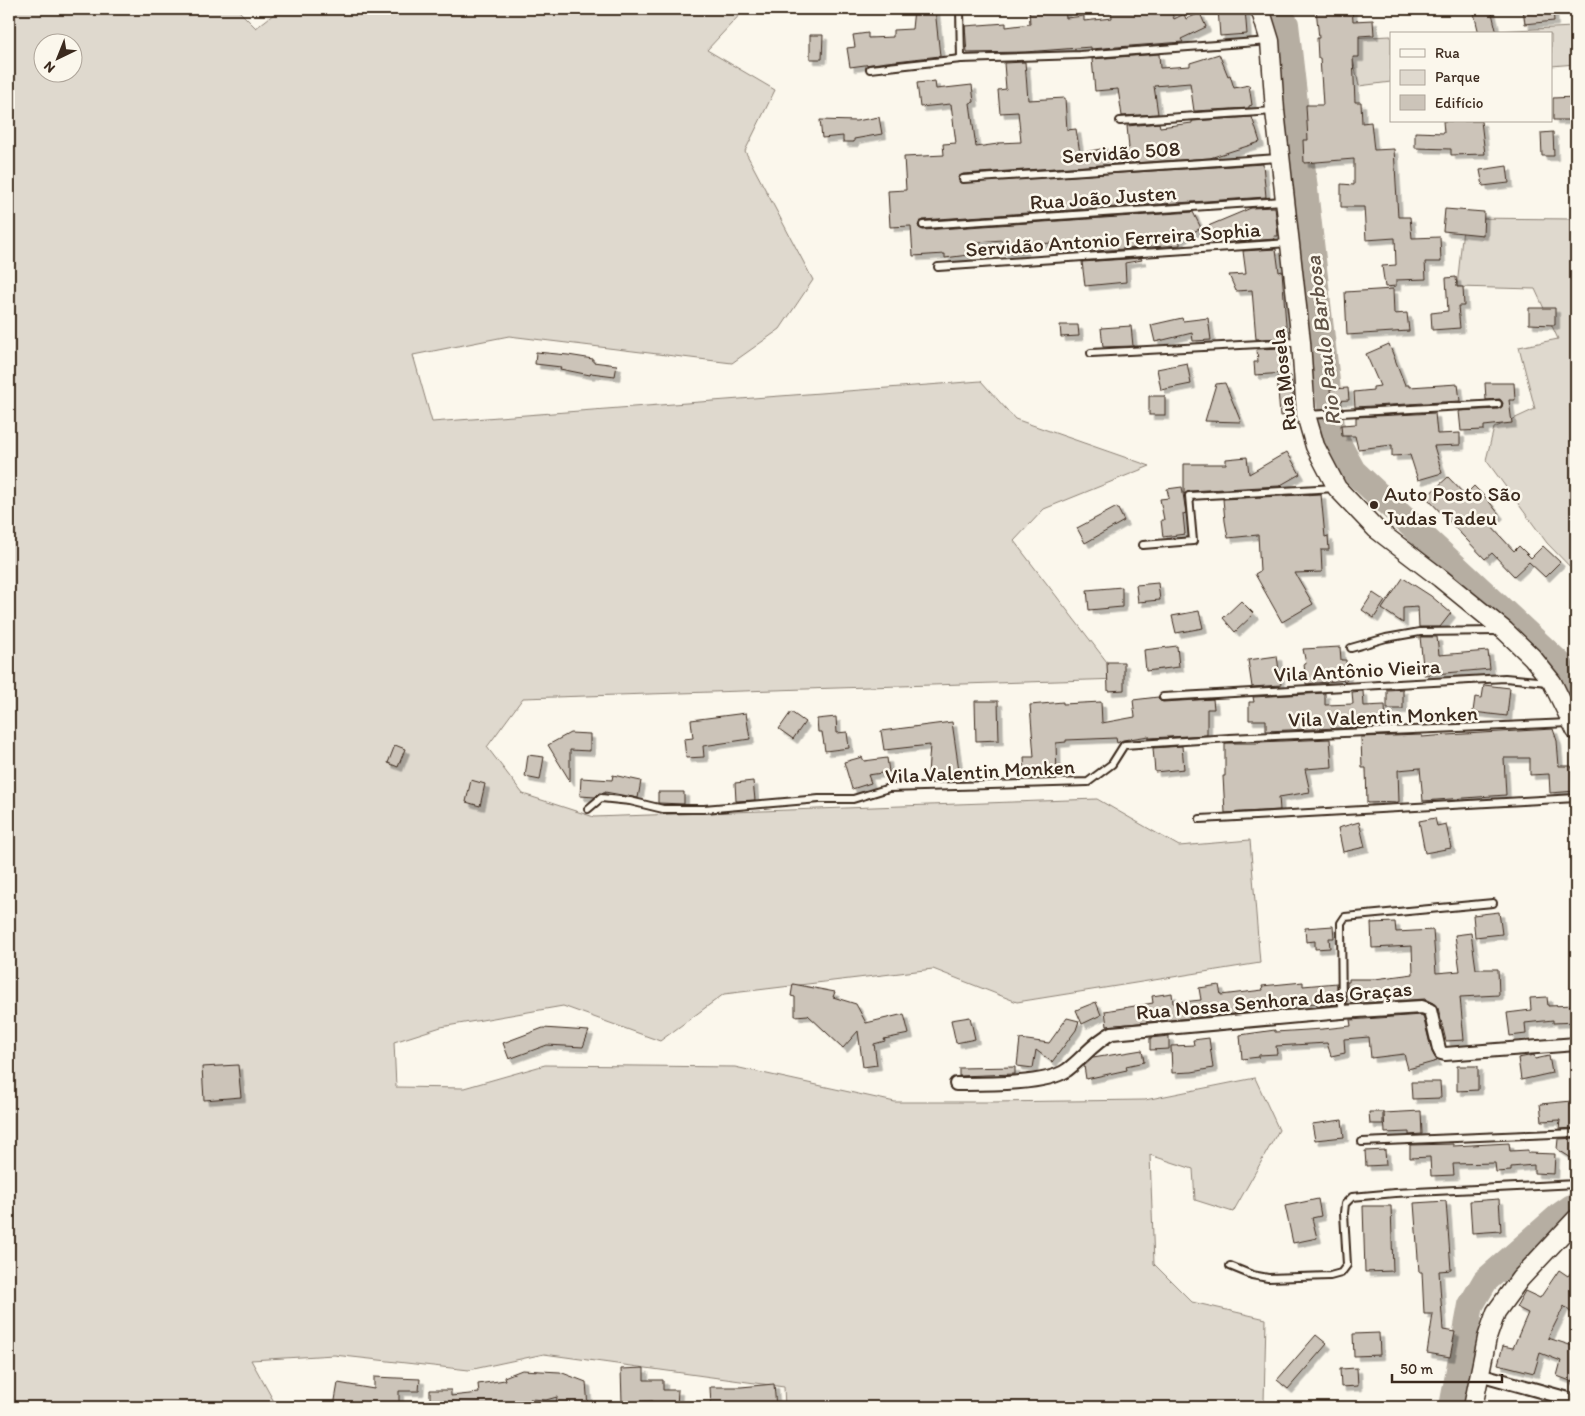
<svg xmlns="http://www.w3.org/2000/svg" width="1585" height="1416" font-family="Itim,sans-serif">
  <defs>
    <filter id="shadow"><feDropShadow dx="4.5" dy="4.5" stdDeviation="0" flood-color="#0004"/></filter>
  </defs>
  <rect width="100%" height="100%" fill="#fbf7ec"/>
  <filter id="ink" filterUnits="userSpaceOnUse"><feTurbulence type="fractalNoise" baseFrequency=".02" numOctaves="2"/><feDisplacementMap in="SourceGraphic" scale="10" xChannelSelector="R" yChannelSelector="G"/><feConvolveMatrix kernelMatrix="1 2 1 2 8 2 1 2 1" color-interpolation-filters="sRGB"/></filter>
  <g filter="url(#ink)">
    <g fill="#dfd9ce" stroke="#8d8276" fill-rule="evenodd">
      <path d="M9,9h228l19,19 23,-18v-1h466l-38,41 68,40 -30,61 68,129 -33,49 -48,34 -223,-27 -96,19 19,67 549,-41 34,38 135,47 -106,43 -30,32 106,138 -597,19 -36,49 36,47 71,23 503,-18 82,47 71,-6 10,123 -243,39 -84,-33 -209,25 -64,47 -97,-35 -122,21 -47,15 2,45 68,1 81,-23 190,2 160,35h96l154,-2 110,-22 24,52 -46,82 -38,-12 -2,-31 -43,-14 4,109 38,38 74,17 -2,83 12,5h-491l-1,-20 -240,-33 -75,16 -135,-15 -83,5 26,47h-268zM42,42h30v30h-30z"/>
      <path d="M1573,9h3v55l-25,2v-32h-113l135,-7z"/>
      <path d="M1391,36v46l-32,4 -11,-48z"/>
      <path d="M1464,218l112,1v354l-29,-30 -61,-83 8,-32 41,-19 -16,-62 39,-8 -23,-50 -78,-2z"/>
    </g>
    <g fill="none" stroke-linecap="round" stroke-linejoin="round">
      <g stroke="#b6aea2" stroke-width="26">
        <path d="M1277,9l9,15 47,410 20,37 207,193 16,34"/>
        <path d="M1452,1407l19,-102 14,-24 74,-65 13,-9 4,1"/>
      </g>
    </g>
    <g fill="#ccc4b9" stroke="#3b2a1e" filter="url(#shadow)">
      <path d="M914,9h21l5,47 -53,6 -37,5 -3,-19 8,-1 -2,-12 15,-2v5l25,-1v-7l19,-1z"/>
      <path d="M1029,9h36l1,9 18,-2v5l28,-3 -1,-9h33l1,2 25,-1 4,9 10,-5 2,5 14,-6 6,14 -25,12 2,3 -92,7v-2l-66,5 -58,1 -2,-27 41,-3v4l24,-3z"/>
      <path d="M1218,9h27l2,25 -27,2z"/>
      <path d="M1316,9h36l1,12 20,-1 1,15 -15,1v21h-6l2,45h6l1,21 9,-1 3,28 20,-1 4,68h12l2,21 28,-1 1,25h-16l1,17 -30,1v6l-11,1 -3,-21 14,-1 -1,-27 -29,2 -2,-33h-23v-23l13,1v-26l-50,4 -1,-23h5l-2,-35h17l-3,-47h-2l-1,-20h2z"/>
      <path d="M1473,9h18l6,25h-18z"/>
      <path d="M1523,9h30l1,12 -29,3z"/>
      <path d="M810,35h13l-1,24h-12z"/>
      <path d="M1159,54l1,14 30,-2v-3l29,-9 9,22 2,-1 4,13 15,-3 3,20 -3,1v2l-55,3 -4,-28 -36,3 4,28 -36,2 -4,-27 -23,2 -3,-32z"/>
      <path d="M1025,62l3,38 37,-2 2,32 9,-1 4,24 26,-5 1,5 22,-5 -2,-22 32,-3 1,4 32,-4v-2l60,-4 8,25 -50,16 -247,16 -5,3 2,6 303,-19 3,33 -343,23 -5,5 1,3 4,2 270,-18 8,16 -21,11v6l-99,7v-4l-15,2 -1,-8 -41,3v7l-22,2v-14l-36,3 2,12 -23,3v-4l-32,2 -2,-30 -21,1 -2,-36 18,-1 -2,-33 40,-2 -1,-11 13,-1 -5,-39 -31,3 -3,-24 18,-2 1,8 36,-4 2,17 -4,1 6,44 22,-3v-1l23,-1 -3,-30 -18,1 -2,-23 8,-1 -2,-26z"/>
      <path d="M1576,97v23h-23v-22z"/>
      <path d="M879,117l3,17 -28,5v3h-11v-6l-21,2 -2,-18 36,1z"/>
      <path d="M1443,121h38l4,33 -34,1v-6l-36,-1v-16l29,1z"/>
      <path d="M1553,132l1,24h-12l-1,-23z"/>
      <path d="M1507,166l2,17 -26,3 -3,-16z"/>
      <path d="M1275,207l3,29h-4l1,3 -68,5 -6,-15 50,-21z"/>
      <path d="M1445,209l39,3 -1,23 -40,-4z"/>
      <path d="M1276,249l3,23 3,-1 5,67 -31,1 -4,-49 -16,1 -7,-16 17,-1 -3,-23z"/>
      <path d="M1141,258l1,2 -17,3 1,19 -41,4 -3,-24z"/>
      <path d="M1456,277l1,10h6l1,19h-6l2,22 -28,2 -1,-17 17,-2 -2,-33z"/>
      <path d="M1393,289l1,25 13,-1 2,18 -62,4 -2,-43z"/>
      <path d="M1529,308h26v17l-26,-1z"/>
      <path d="M1182,318l1,3 25,-3 3,22 -18,1 -1,-8 -37,9 -4,-17z"/>
      <path d="M1060,325h18l1,11 -18,1z"/>
      <path d="M1131,326l2,20 -30,1 -2,-19z"/>
      <path d="M1389,344l16,41h4v2l49,-3 2,17 -105,6 -1,-15 19,-2v-3l7,-1 -14,-32z"/>
      <path d="M1283,348l2,25 -30,2 -1,-13h4l-1,-13z"/>
      <path d="M536,352l32,3 25,4v3l24,3 -2,11 -24,-3 -1,2 -30,-6 1,-2 -26,-3z"/>
      <path d="M1187,363l4,21 -30,6 -4,-21z"/>
      <path d="M1291,376l4,38 -15,2 -3,-39z"/>
      <path d="M1225,383l16,39 -36,-1 11,-37z"/>
      <path d="M1485,383h29l1,17h-6l3,23 -28,3v4l-23,1 -2,-20 39,-2 4,-2 1,-4 -3,-4 -14,1z"/>
      <path d="M1348,388l1,12 -18,1 -1,-12z"/>
      <rect x="1149" y="396" width="16" height="19"/>
      <path d="M1435,413l2,21 23,-1v12l-26,1 8,27 -24,7 -8,-25 -18,1v-11l-34,4 -3,-13h-13l-1,-11 15,-1v-7z"/>
      <path d="M1287,452l13,22 -21,12 -90,5 -5,3v-30h42v-5l21,-2 2,17z"/>
      <path d="M1448,477l17,18 9,-9 13,13 12,15 -10,10 25,27 5,-5 12,12 12,-12 17,16 -15,15 -16,-15 -15,14 -22,-23 -7,6 -59,-62z"/>
      <path d="M1182,487l4,26 -3,1 2,20 -22,3 -2,-17h3l-4,-21 9,-1 -2,-9z"/>
      <path d="M1321,494l4,43 3,-1 1,14h-8l1,22 -27,1 18,31 -31,18 -27,-48 5,-3 -2,-36 -30,3 -3,-17 -2,-22z"/>
      <path d="M1117,507l7,14 -39,22 -8,-15z"/>
      <path d="M1403,578l28,18 20,17 -11,14h-21l-1,-20 -15,1v15l-21,-14z"/>
      <path d="M1158,583l2,17 -22,2 -2,-17z"/>
      <path d="M1122,587v20l-33,3 -2,-20z"/>
      <path d="M1373,593l12,8 -11,17 -12,-8z"/>
      <path d="M1241,601l13,13 -19,18 -12,-14z"/>
      <path d="M1199,611l4,17 -27,5 -4,-17z"/>
      <path d="M1420,637h17l2,18 49,-4 2,18 -66,6z"/>
      <path d="M1177,646l2,21 -33,4 -2,-21z"/>
      <path d="M1340,647l1,13h5l1,20 -41,4 -2,-20h2l-3,-15z"/>
      <path d="M1277,656l4,29 -29,2 -4,-27z"/>
      <path d="M1107,662h17v28l-16,1z"/>
      <path d="M1484,685l26,3 -3,28 -34,-4 2,-15 7,1z"/>
      <path d="M1403,689v20h-16v-19z"/>
      <path d="M1363,691l1,15 21,-1 1,21 -120,5v-11h-17v-18h5l-1,-5 72,-4v12l28,-1 -1,-12z"/>
      <path d="M1158,697l2,4 3,1 50,-3 1,10h-7v26l-58,3v-2l-26,4 -6,3 -1,-5 -50,2v2l-10,1 1,35 -32,1 -1,-22h10l-4,-52 33,-3v2l38,-2 1,21 33,-6 -2,-17z"/>
      <path d="M975,701h23l1,39 -23,1z"/>
      <path d="M791,712l14,10 -12,17 -14,-10z"/>
      <path d="M746,713l4,26 -47,7 1,11 -18,1 -2,-19 9,-1 -2,-18z"/>
      <path d="M836,717l1,16 10,-1 2,16 -24,3 -3,-19h-4l-1,-13z"/>
      <path d="M952,722l8,55 -32,-3 2,-29 -46,5 -3,-19z"/>
      <path d="M1553,729l4,12 2,25h12l5,13v12l-26,2 -1,-19 -19,1v-17h-26l2,37 -83,6 -3,-33 -22,2 1,32 -32,1 -1,-35h-4l-1,-31 61,-2v2l25,-2z"/>
      <path d="M570,733l20,1v17l-20,-1v31l-22,-36z"/>
      <path d="M1330,739l2,28 -27,2 5,23 -31,5 1,13 -55,3 -2,-37h2v-33h34v-1z"/>
      <path d="M395,745l10,4 -7,18 -10,-4z"/>
      <path d="M1182,746l2,23 -29,3 -2,-24z"/>
      <path d="M528,755l16,2 -4,23 -15,-3z"/>
      <path d="M862,757l2,4 23,-3 2,14 -21,3 3,8 -19,6 -8,-27z"/>
      <path d="M613,775l28,6 -3,17 -33,-6v1h-6l-4,4 -15,-1 1,-18 31,2z"/>
      <path d="M471,780l14,4 -5,22 -14,-4z"/>
      <path d="M753,781l2,19 -19,1 -1,-18z"/>
      <path d="M658,792h26v12l-26,-1z"/>
      <path d="M1435,818l2,8 9,-2 5,24 -26,5 -6,-32z"/>
      <path d="M1359,822l6,25 -22,5 -5,-24z"/>
      <path d="M1499,912l3,22 -27,3 -2,-22z"/>
      <path d="M1395,922l1,10 37,-2 3,43 24,-2 -5,-36 16,-2 5,36h22l1,26 -39,2 4,43 -18,1 -8,-33 -5,-5 -8,-4 -78,5v-22h2v-3h26l38,-5 -1,-28 -40,2 -1,-25z"/>
      <path d="M1333,926l1,12h-5l1,10 -15,1v-8l-9,1 -1,-14z"/>
      <path d="M1303,982v4l34,-3v21l-20,2v-3l-31,2v-2l-23,2v6l-156,15 -2,-15 48,-8 -1,-7 20,-3 1,10 28,-3 -2,-12 20,-3 2,10 42,-5 -1,-4z"/>
      <path d="M793,984l42,8 -2,5 23,7 10,19 38,-9 5,20 -25,5 1,2 -11,3 3,21 -14,2 -5,-36 -15,17 -35,-33 -13,1v-19l-4,-1z"/>
      <path d="M1547,997l1,9 28,-1v17l-23,1v-3l-28,3 1,11 -16,2 -3,-23 24,-3 -1,-12z"/>
      <path d="M1096,1002l5,13 -19,9 -6,-14z"/>
      <path d="M1421,1015l2,1 9,36 5,9 -29,8 -4,-15 -33,4 -2,-21 -25,2 1,14 -14,3 -4,-13 -51,3 1,8 -18,1v2l-17,2 -2,-24 35,-5v2l48,-3 28,-3 -1,-6z"/>
      <path d="M970,1017l5,22 -19,4 -5,-23z"/>
      <path d="M1067,1018l12,3 -3,9 -24,32 -16,-12 -3,18 -16,-2 3,-27 29,4z"/>
      <path d="M543,1028l46,3 -6,16 -36,-2 -38,14 -6,-16z"/>
      <path d="M1169,1036v13l-19,1v-12z"/>
      <path d="M1209,1038l4,30 -21,4 -20,1 -1,-27 23,-1 -1,-5z"/>
      <path d="M1142,1050l2,12 -18,4 1,4 -41,9 -2,-13 9,-8z"/>
      <path d="M1534,1055l1,4 14,-3 3,17 -31,7 -3,-22z"/>
      <path d="M238,1065l3,32 -37,3 -2,-33z"/>
      <path d="M1457,1066h21v24l-21,1z"/>
      <path d="M1015,1067v7l-56,2v-8z"/>
      <path d="M1411,1082h29l1,16 -29,1z"/>
      <path d="M1572,1101l2,27 -15,1 1,-9 -18,1 -2,-17z"/>
      <path d="M1421,1111l1,23 -13,1v-3l-24,1 -1,-20z"/>
      <path d="M1369,1112h14v12h-13z"/>
      <path d="M1342,1120l2,17 -29,3 -3,-16z"/>
      <path d="M1576,1138v23l-19,-12 1,-10z"/>
      <path d="M1509,1143l1,8 18,-1v3l27,1 -1,20 -20,-1v-8l-23,2v4l-15,1 -1,-9 -42,1 1,11 -23,1 -1,-19 -20,1v-13l43,-1v2z"/>
      <path d="M1385,1150l1,15 -20,1 -1,-15z"/>
      <path d="M1318,1199l3,17 -9,2 5,20 -24,5 -8,-37z"/>
      <path d="M1499,1199l2,32 -29,2 -2,-32z"/>
      <path d="M1446,1201l5,69 -12,1 4,59 12,2 -5,25 -23,-4 6,-39h-9l-2,-42h-3l-5,-69z"/>
      <path d="M1363,1206h28l2,65 -28,1z"/>
      <path d="M1576,1266v51l-12,-11 -16,32 28,9v26l-3,9 -16,-6 4,-15 -21,-8 -6,20 -36,-9 5,-18 10,2 15,-35 -12,-6 9,-16 15,7 19,-28 9,6z"/>
      <path d="M1379,1333l1,22 -26,1 -1,-22z"/>
      <path d="M1316,1335l11,9 -39,45 -11,-9z"/>
      <path d="M644,1368v12h19v10h15l-1,17h-25v-6l-30,1 -1,-33z"/>
      <path d="M1357,1368l1,18 -17,1 -1,-18z"/>
      <path d="M522,1370l38,2 26,10 2,25h-32l1,-10 -11,3 -16,-1 1,4 -17,4h-84v-17h21v6l28,-3 -1,-9 27,-4 -1,-3z"/>
      <path d="M374,1377l46,2 -1,12h-20v16l-65,-1 4,-23 36,6z"/>
      <path d="M774,1384l2,23h-65l-1,-20h31z"/>
    </g>
    <g fill="none" stroke-linecap="round" stroke-linejoin="round">
      <g stroke="#3b2a1e" stroke-width="10">
        <g id="lane">
          <path d="M960,9l1,50"/>
          <path d="M870,69l91,-10 119,-4 190,-14"/>
          <path d="M1120,121l154,-10"/>
          <path d="M963,179l316,-21"/>
          <path d="M923,225l360,-24"/>
          <path d="M938,267l350,-24"/>
          <path d="M1091,353l208,-11"/>
          <path d="M1307,415l191,-11"/>
          <path d="M1143,545l50,-4 -4,-45 147,-8"/>
          <path d="M1351,648l35,-10 34,-6 79,-1"/>
          <path d="M1163,697l342,-19 43,4"/>
          <path d="M588,809l13,-11 29,3 33,8h41l115,-10h34l36,-11 199,-6 24,-18 12,-19 106,-7 339,-15"/>
          <path d="M1200,819l376,-21"/>
          <path d="M1342,1012l-1,-89 4,-6 148,-14"/>
          <path d="M1362,1142l214,-9"/>
          <path d="M1230,1266l22,9 16,3 62,-2 11,-3 6,-8 -3,-52 1,-9 7,-7 43,-4 181,-9"/>
        </g>
      </g>
      <g stroke="#3b2a1e" stroke-width="16">
        <g id="street">
          <path d="M956,1084c27,0 90,1 111,-14 16,-12 27,-28 45,-37l230,-21 80,-5 8,3 9,39 2,4 4,1 131,-10"/>
          <path d="M1479,1374l97,27"/>
        </g>
      </g>
      <g stroke="#3b2a1e" stroke-width="21">
        <g id="secondary">
          <path d="M1259,9l3,6 8,26 5,70 26,231 5,73 9,31 22,42 39,41 64,49 65,53 27,26 20,25 24,49"/>
          <path d="M1473,1407l14,-69 9,-26 24,-33 56,-60"/>
        </g>
      </g>
      <use href="#lane" stroke="#fbf7ec" stroke-width="6"/>
      <use href="#street" stroke="#fbf7ec" stroke-width="12"/>
      <use href="#secondary" stroke="#fbf7ec" stroke-width="18"/>
    </g>
  </g>
  <circle fill="#3b2a1e" stroke="#fbf7ec" stroke-width="2" cx="1374" cy="505" r="5"/>
  <g text-anchor="middle" dominant-baseline="central" stroke-width="5" stroke-linejoin="round" paint-order="stroke">
    <g font-size="21" fill="#3b2a1e" stroke="#fbf7ec">
      <text transform="translate(1121 152) rotate(-4)">Servidão 508</text>
      <text transform="translate(1103 197) rotate(-4)">Rua João Justen</text>
      <text transform="translate(1113 239) rotate(-4)">Servidão Antonio Ferreira Sophia</text>
      <text transform="translate(1283 380) rotate(-97)">Rua Mosela</text>
      <text transform="translate(1357 670) rotate(-3)">Vila Antônio Vieira</text>
      <text transform="translate(1383 716) rotate(-2)">Vila Valentin Monken</text>
      <text transform="translate(980 771) rotate(-3)">Vila Valentin Monken</text>
      <text transform="translate(1274 1000) rotate(-5)">Rua Nossa Senhora das Graças</text>
    </g>
    <g font-size="21" fill="#3b2a1e" stroke="#fbf7ec" text-anchor="start">
      <text x="1384" y="493">Auto Posto São<tspan x="1384" dy="24">Judas Tadeu</tspan></text>
    </g>
    <g font-size="22" font-style="italic" fill="#605246" stroke="#fbf7ec">
      <text transform="translate(1323 341) rotate(-97)">Rio Paulo Barbosa</text>
    </g>
  </g>
  <rect width="1585" height="1416" fill="none" stroke="#fbf7ec" stroke-width="30"/>
  <rect x="15" y="15" width="1555" height="1386" fill="none" stroke="#3b2a1e" stroke-width="2" filter="url(#ink)"/>
  <rect x="1390" y="32" width="162" height="90" fill="#fbf7ec" stroke="#aea59a"/>
  <rect x="1400" y="49" width="25" height="8" fill="#fbf7ec" stroke="#aea59a"/>
  <text x="1435" y="58" font-size="15" fill="#3b2a1e">Rua</text>
  <rect x="1400" y="70" width="25" height="15" fill="#dfd9ce" stroke="#aea59a"/>
  <text x="1435" y="82" font-size="15" fill="#3b2a1e">Parque</text>
  <rect x="1400" y="95" width="25" height="15" fill="#ccc4b9" stroke="#aea59a"/>
  <text x="1435" y="108" font-size="15" fill="#3b2a1e">Edifício</text>
  <g transform="translate(58 58) rotate(223)"><circle r="24" fill="#fbf7ec" stroke="#aea59a"/>
  <path d="M0-4L9 19L0 12L-9 19Z" fill="#3b2a1e"/>
  <text y="-8" font-size="14" font-weight="bold" text-anchor="middle" fill="#3b2a1e">N</text>
  </g>
  <path d="M1392 1374v8h110v-8" fill="none" stroke="#3b2a1e" stroke-width="2.5"/>
  <text x="1400" y="1374" font-size="15" fill="#3b2a1e" stroke="#fbf7ec" stroke-width="4" paint-order="stroke">50 m</text>
</svg>
